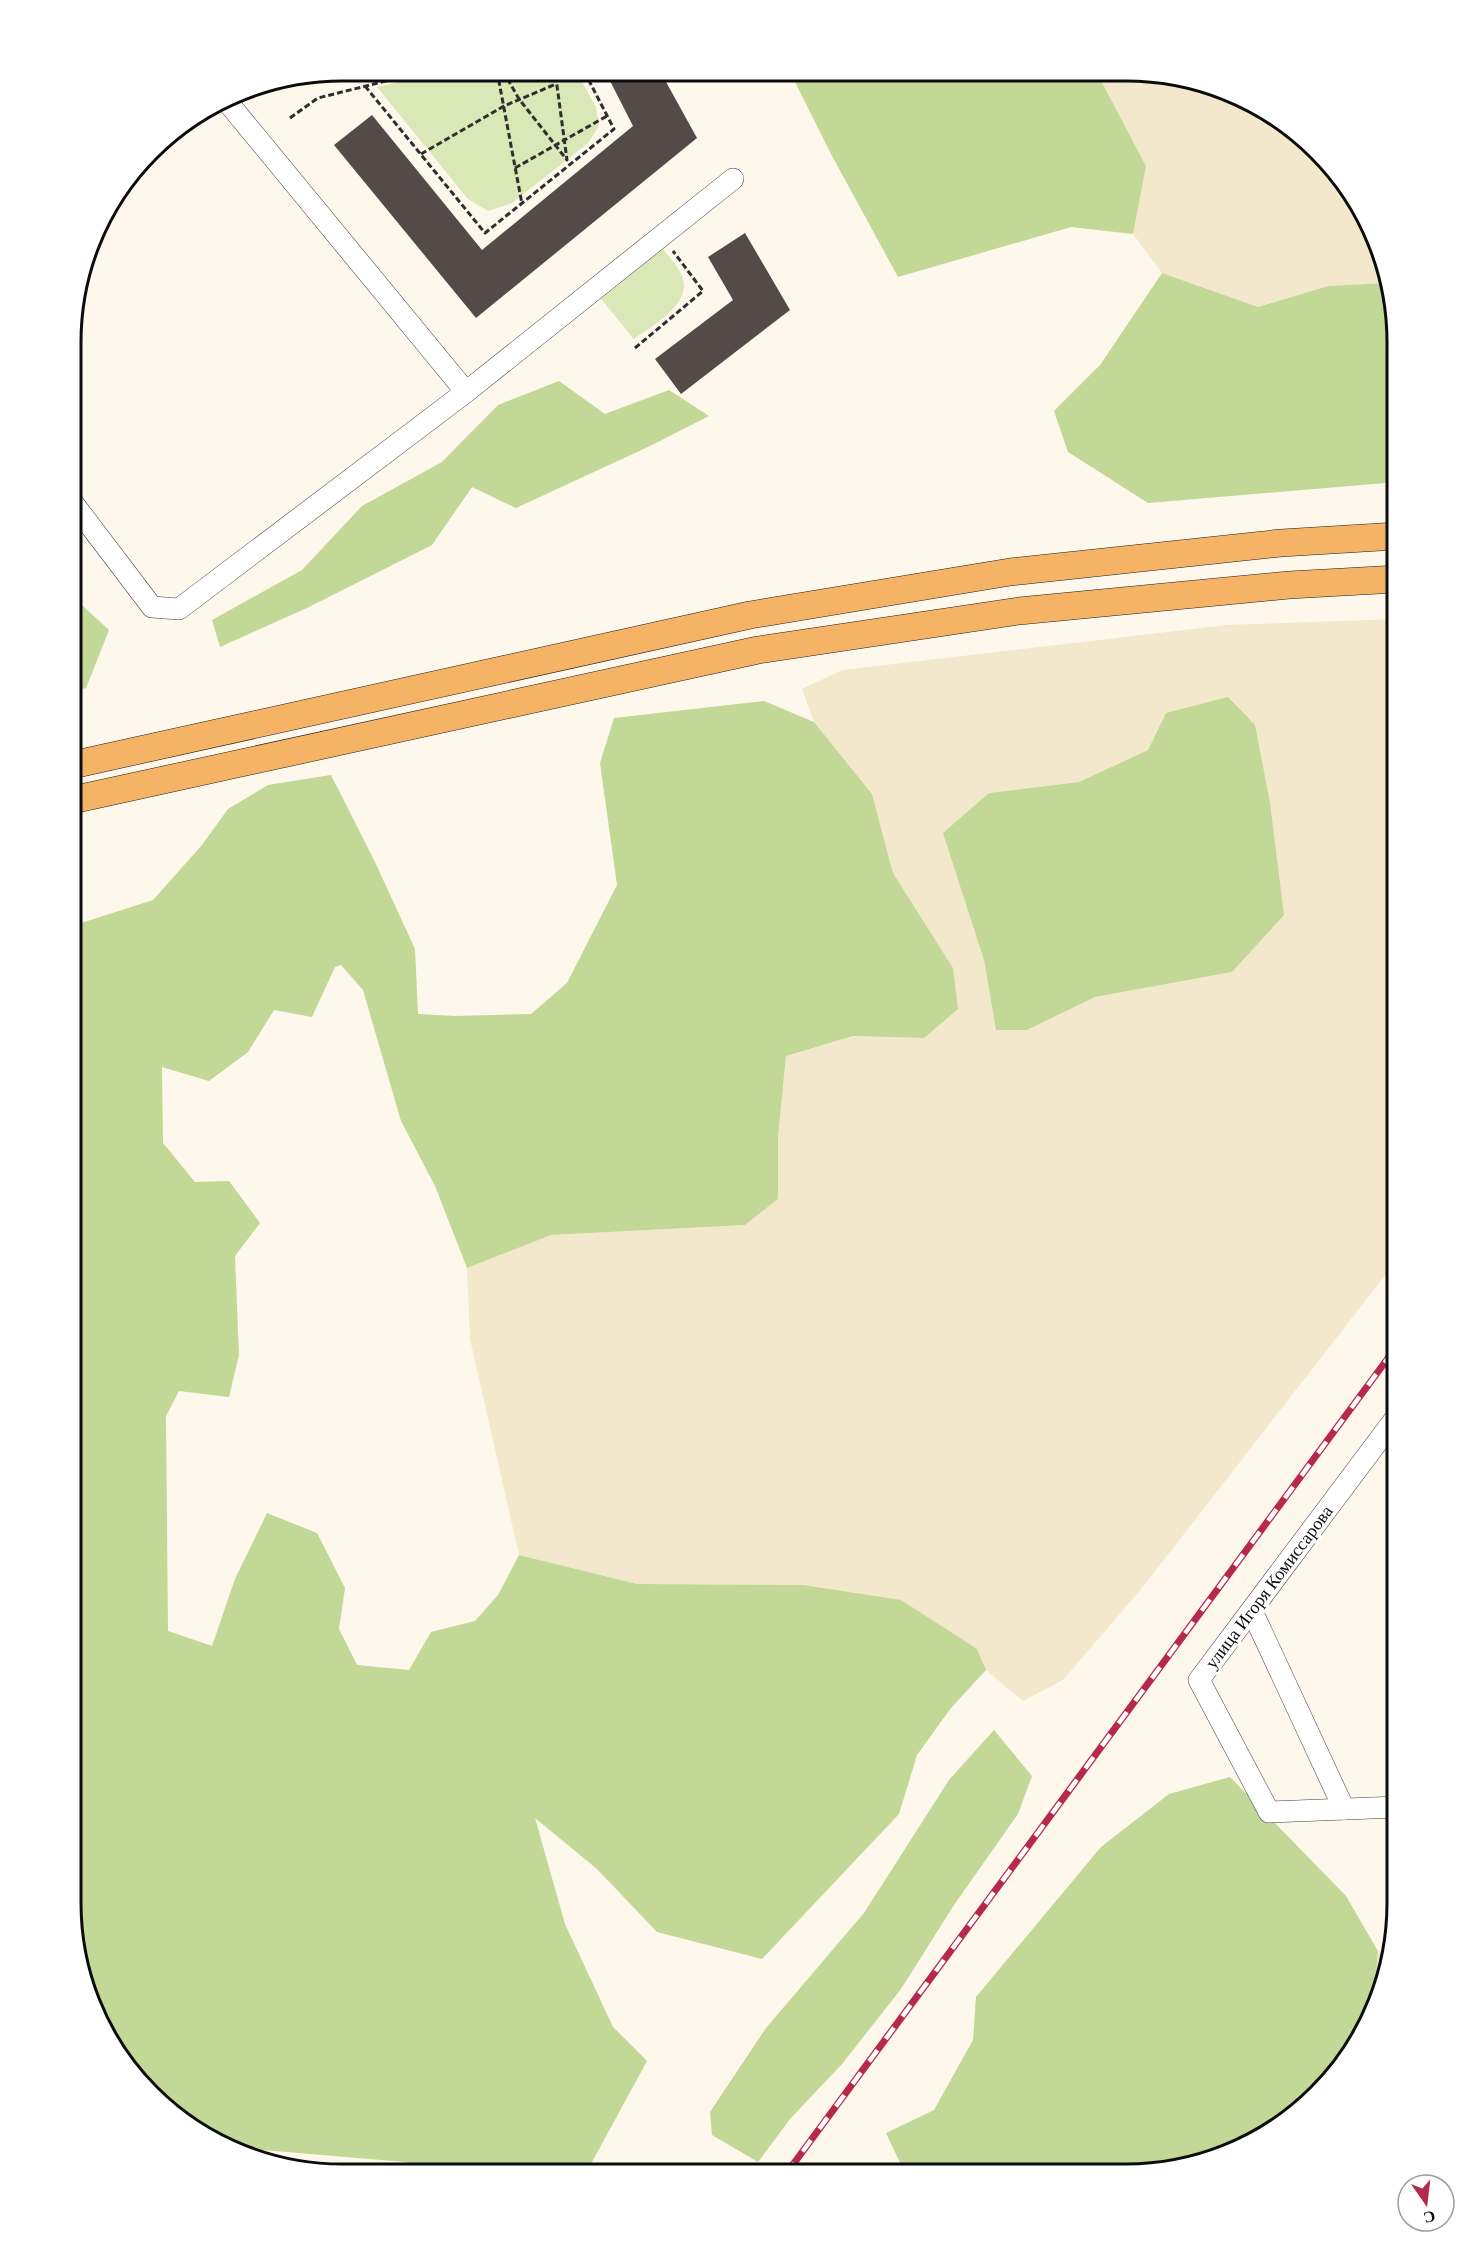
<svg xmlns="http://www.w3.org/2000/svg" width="1468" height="2245" font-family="Georgia,serif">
  <rect width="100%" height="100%" fill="#fef7eb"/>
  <g fill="#f3e8cc" fill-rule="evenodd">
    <path d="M1097,73h65l67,18 62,35 50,51 36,61 9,45 -58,3 -70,21 -96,-34 -29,-39 13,-68z"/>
    <path d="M1397,619v641l-255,328 -79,92 -40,21 -37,-31 -9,-21 -174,-64 -166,-1 -118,-29 -49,-216 -3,-71 84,-33 194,-10 33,-26v-63l8,-80 67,-20 71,2 29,-70 -60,-95 -21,-79 -58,-72 -12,-33 40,-19 385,-45zM1166,713l66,259 -137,25 -68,33h-31l-12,-70 5,-167 90,-11 69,-32z"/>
    <path d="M1378,1951l12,2 -7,37 -10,21z"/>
  </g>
  <g fill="#dae7b6">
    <path d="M450,71h126l20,36 3,19 -11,17 -76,60 -24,8 -20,-12 -91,-112z"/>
    <path d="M663,249c5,7 13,15 17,23 17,30 -26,52 -46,67l-33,-40z"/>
  </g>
  <g fill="#c1d896">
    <path d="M790,72l307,1 49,93 -13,68 -62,-7 -173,50 -67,-123z"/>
    <path d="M1162,273l96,34 70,-21 58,-3 11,59v140l-249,21 -80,-51 -14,-41 46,-46z"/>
    <path d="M559,381l46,33 64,-24 40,26 -59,30 -134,62 -44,-21 -40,58 -123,62 -89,40 -8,-27 90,-50 60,-64 80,-44 56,-57z"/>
    <path d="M72,596l37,34 -23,58 -14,4z"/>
    <path d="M1228,697l27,28 15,78 14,112 -52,57 -137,25 -68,33h-31l-12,-70 -41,-127 46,-40 90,-11 69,-32 18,-37z"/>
    <path d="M764,701l50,21 58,72 21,79 60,95 5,41 -34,29 -71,-2 -67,20 -8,80v63l-33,26 -194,10 -84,33 -32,-82 -34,-65 -38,-131 -22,-25 -6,2 -23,50 -38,-7 -26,42 -39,29 -47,-14 1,76 32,39 34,-1 31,42 -25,33 4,99 -10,42 -50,-6 -13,25 2,215 44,15 23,-67 32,-66 50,20 28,55 -6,41 18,36 52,5 22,-38 44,-11 23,-26 21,-40 118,29 166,1 98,15 76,49 9,21 -35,38 -34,47 -18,59 -137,145 -105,-27 -60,-63 -62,-51 30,106 48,103 34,34 -61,112h-140l-41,-11 -178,-15 -50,-28 -50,-51 -36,-61 -20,-104 1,-977 81,-26 49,-55 26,-36 40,-24 63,-10 44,87 40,87 3,65 37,2 76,-2 36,-31 50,-98 -17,-122 14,-45z"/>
    <path d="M994,1730l38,46 -14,38 -64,91 -53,84 -59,75 -52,55 -32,43 -46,-27 -2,-23 56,-84 98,-115 85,-133z"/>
    <path d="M1230,1777l116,119 32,55 -5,60 -21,43 -61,64 -61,36 -104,20h-215l-7,-3 -18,-38 48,-23 39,-70 3,-43 125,-150 68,-53z"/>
  </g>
  <g fill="#544b49">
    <path d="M605,71h55l37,67 -221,180 -142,-173 38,-30 110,135 151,-124z"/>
    <path d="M745,233l45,77 -109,84 -26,-35 78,-59 -25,-43z"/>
  </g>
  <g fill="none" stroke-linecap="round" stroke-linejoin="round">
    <g stroke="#3f3f3f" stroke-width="22">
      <g id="minor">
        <path d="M225,99l241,293 267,-213"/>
        <path d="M73,503l79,104 27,2 287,-217"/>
        <path d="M1252,1611l92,198"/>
        <path d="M1397,1807l-128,5 -70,-132 198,-264"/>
      </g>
    </g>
    <g stroke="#1d1d1d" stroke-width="28">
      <g id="major">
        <path d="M72,765l678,-150 260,-43 271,-29 116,-7"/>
        <path d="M72,800l686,-150 261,-39 270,-26 108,-6"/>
      </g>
    </g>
    <g stroke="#2e2e2e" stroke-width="3" stroke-dasharray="6 3" stroke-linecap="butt">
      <path d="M497,71l25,133"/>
      <path d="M503,71l16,28 48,61 -12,-89"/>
      <path d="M365,86l120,147 129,-104 -30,-58"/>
      <path d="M290,118l28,-20 108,-27"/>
      <path d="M421,154l83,-48 52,-22"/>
      <path d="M515,168l92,-52"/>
      <path d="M635,348l68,-57 -30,-40"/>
    </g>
    <use href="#minor" stroke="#fff" stroke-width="21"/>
    <use href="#major" stroke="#f5b465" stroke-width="27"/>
    <g stroke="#b7284d" stroke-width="7">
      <path id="rail" d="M786,2174l611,-828"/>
    </g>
    <use href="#rail" stroke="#fff" stroke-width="4.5" stroke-dasharray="14" stroke-linecap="butt"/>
  </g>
  <g text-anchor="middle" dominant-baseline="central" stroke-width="6" stroke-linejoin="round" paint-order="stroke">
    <g font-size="18" fill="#0c0c0c" stroke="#fff">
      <text transform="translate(1269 1587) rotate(-53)">улица Игоря Комиссарова</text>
    </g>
  </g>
  <path d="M0 0H1468V2245H0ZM342 81H1126A261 261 0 0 1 1387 342V1903A261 261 0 0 1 1126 2164H342A261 261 0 0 1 81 1903V342A261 261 0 0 1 342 81Z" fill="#fff" fill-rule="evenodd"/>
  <path fill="none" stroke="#0c0c0c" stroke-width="3" d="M342 81H1126A261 261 0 0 1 1387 342V1903A261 261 0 0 1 1126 2164H342A261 261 0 0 1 81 1903V342A261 261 0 0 1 342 81Z"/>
  <g transform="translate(1426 2203) rotate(166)"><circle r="28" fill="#ffffff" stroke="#9e9e9e" stroke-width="1.5"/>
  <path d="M0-4.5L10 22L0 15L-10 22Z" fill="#b7284d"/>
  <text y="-9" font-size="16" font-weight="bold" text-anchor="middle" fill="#0c0c0c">С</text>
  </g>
</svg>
